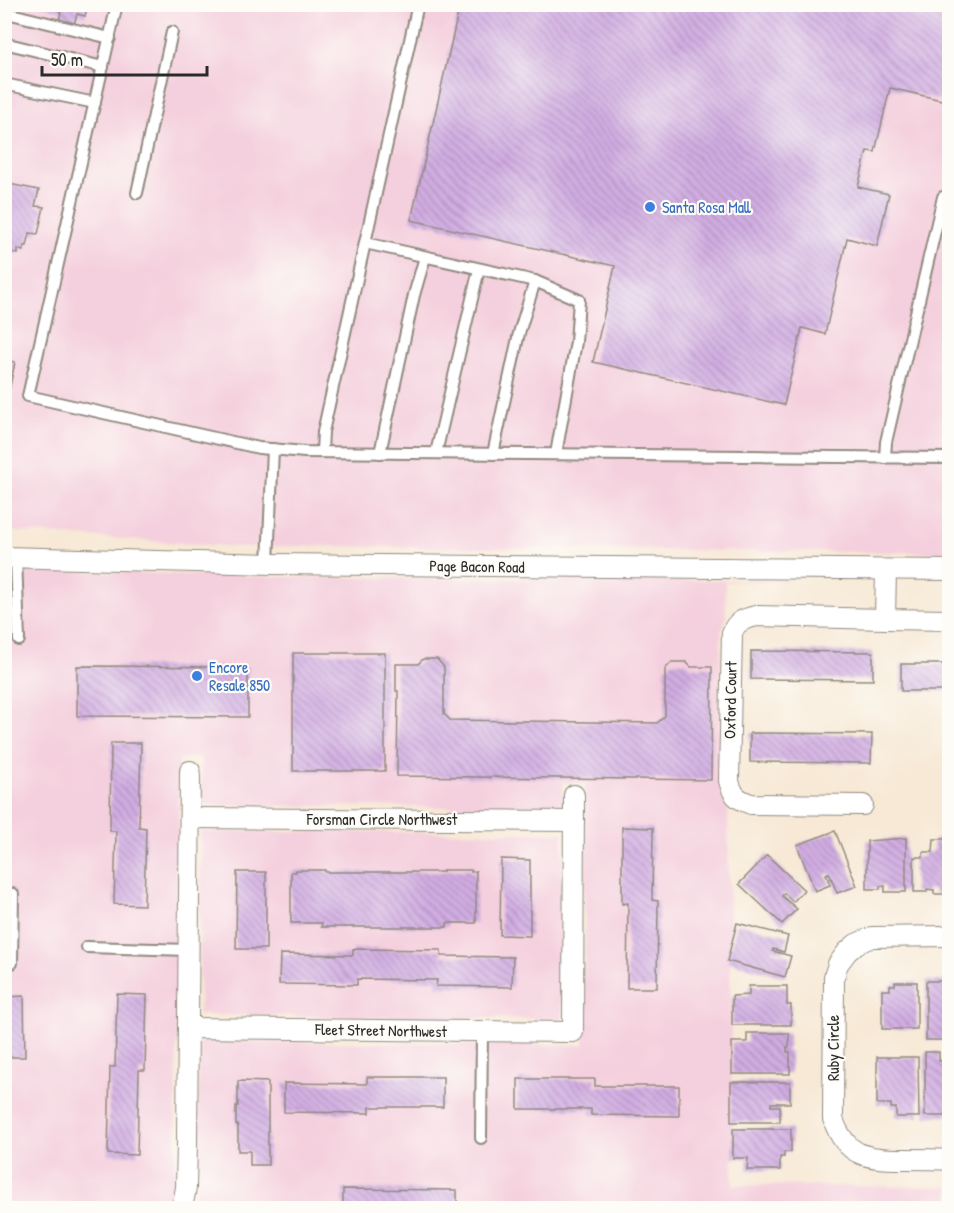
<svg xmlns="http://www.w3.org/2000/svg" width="954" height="1213" font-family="'Patrick Hand',sans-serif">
  <defs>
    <pattern id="building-back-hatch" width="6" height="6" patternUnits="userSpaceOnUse" patternTransform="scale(1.5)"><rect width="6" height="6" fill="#d2ade3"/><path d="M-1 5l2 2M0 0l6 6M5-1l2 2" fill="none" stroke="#ab8db8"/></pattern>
  </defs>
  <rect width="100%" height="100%" fill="#fdfcf7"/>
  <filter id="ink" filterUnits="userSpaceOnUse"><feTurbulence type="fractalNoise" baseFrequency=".0167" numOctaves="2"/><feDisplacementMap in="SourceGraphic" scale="12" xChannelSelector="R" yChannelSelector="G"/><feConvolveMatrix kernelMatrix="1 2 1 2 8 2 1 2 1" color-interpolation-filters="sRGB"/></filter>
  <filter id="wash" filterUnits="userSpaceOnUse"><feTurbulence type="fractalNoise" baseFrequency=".008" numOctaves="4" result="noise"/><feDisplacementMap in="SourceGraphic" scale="24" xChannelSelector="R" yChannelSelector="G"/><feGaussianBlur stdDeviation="1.35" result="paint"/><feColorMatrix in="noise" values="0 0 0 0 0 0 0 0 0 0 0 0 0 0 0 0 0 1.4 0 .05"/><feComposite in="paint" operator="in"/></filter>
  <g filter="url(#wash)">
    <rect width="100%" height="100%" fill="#f7e9d6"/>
    <g fill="#f4cfdd">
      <path d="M4,5h945v548l-635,-7 -74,1 -235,-16z"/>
      <path d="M28,570l251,7 533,4 -87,1 1,37 -5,14 -3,147 3,16 7,9 5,380 216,2v21h-756l4,-20 2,-147 385,4 1,-262 -22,-1v26l-362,-3v-47h-22l-3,384 -1,45 -4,21h-166v-632l22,1z"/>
      <path d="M201,831l362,2 -1,186 -363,-4z"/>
    </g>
    <g id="blocks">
      <g fill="url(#building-back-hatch)">
        <path d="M37,4h51l-3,12 -8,-2 -3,11 -15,-3 2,-11z"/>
        <path d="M460,4h490v98l-60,-14 -15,64 -8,-1 -9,36 31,7 -12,52 -30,-8 -22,96 -23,-6 -18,77 -191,-43 22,-96 -204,-46z"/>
        <path d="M4,183l35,7 -4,16 9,1 -6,27 -8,-1 -3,13h-2l-2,5 -5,-2v5l-14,-3z"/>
        <path d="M4,360l11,2 -6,29 -5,-1z"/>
        <path d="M751,651l122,1v28l-122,-1z"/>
        <rect x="293" y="653" width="92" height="118"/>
        <path d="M423,659h14l7,8v47l6,6 207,3 8,-7v-47l7,-7h14l5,5h21l-1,113 -314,-4 1,-85h-2v-27h22z"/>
        <rect x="901" y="664" width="49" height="27"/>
        <path d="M77,666l171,1v50l-171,-1z"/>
        <path d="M750,733l122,1 -1,29 -121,-1z"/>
        <path d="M111,743h30l-2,84 7,1 -2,77 -30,-1 2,-73h-6z"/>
        <path d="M622,827l31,1 -1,72 6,1 -1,87h-30l1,-85 -6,1z"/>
        <path d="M835,831l22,55 -20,7 -8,-20 -3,1 4,11 -15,6 -18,-46z"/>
        <path d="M906,838v54h-21v-6h-5v3h-13v-48z"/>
        <path d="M934,839h16v55h-16v-4l-7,-1v3h-13v-35h9v-5h10z"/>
        <path d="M767,855l37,35 -11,12 -9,-9 -2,3 15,13 -15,15 -43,-40z"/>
        <path d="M501,859l29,1v76l-30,-1z"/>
        <path d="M296,870h29v2h118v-2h28v2l5,-1v52h-29v4h-126l1,-4h-31v-51h5z"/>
        <path d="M237,872h29v77h-30z"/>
        <path d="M737,923l51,13 -4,16 -11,-3 -1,2 19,5 -6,21 -58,-16z"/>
        <path d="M353,949l88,1v6l72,1 -1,30 -76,-1 1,-6 -80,-1v6l-78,-1 1,-30 73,1z"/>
        <path d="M926,981h21v20h3v39h-24z"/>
        <path d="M895,982h22v47h-35v-39h8v-5h5z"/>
        <path d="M749,986h38v19h4v20h-59v-29l17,-1z"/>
        <path d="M117,994l30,1 -2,75h-6l-2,85 -29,-1 2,-87h5z"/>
        <path d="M24,996l1,61h-21v-60z"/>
        <path d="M747,1033h42v14h-2v5h3v22h-58v-32h15z"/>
        <path d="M925,1052h14v9h11l-2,55h-23z"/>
        <path d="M877,1057h41l1,60h-23v-9h-5v-4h-14z"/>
        <path d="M367,1077h76v30h-73v6l-86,-1v-29l83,1z"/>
        <path d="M518,1079h77v7h84v30l-88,-1v-6h-73z"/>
        <path d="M238,1081l30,1v83h-18v-14h-12v-26h-2v-19h2z"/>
        <path d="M731,1082h59v21h-19v3h9v16h-49z"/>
        <path d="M733,1129h58v23h-7v5h-4v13h-33l1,-12h-15z"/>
        <path d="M343,1189l114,1v18h-114z"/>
      </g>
    </g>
  </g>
  <g filter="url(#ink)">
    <use href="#blocks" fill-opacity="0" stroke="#918a80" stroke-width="1.5"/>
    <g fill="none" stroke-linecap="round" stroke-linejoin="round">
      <g stroke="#918a80" stroke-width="14">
        <g id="service">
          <path d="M117,4l-89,392 231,52 46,4 645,6"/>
          <path d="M4,8l3,5 103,25"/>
          <path d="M4,43l99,24"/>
          <path d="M4,84l91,19"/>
          <path d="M137,193l35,-161"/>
          <path d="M365,243l170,38 44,19 -3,42 -20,112"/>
          <path d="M322,452l1,-20 95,-428"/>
          <path d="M380,453l34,-158 11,-38"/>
          <path d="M436,453l43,-184"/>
          <path d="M493,454l26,-121 16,-52"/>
          <path d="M885,458l1,-16 57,-245 7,2"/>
          <path d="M16,557l3,83"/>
          <path d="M268,563l5,-114"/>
          <path d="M4,893l9,1 -1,69h-8"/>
          <path d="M87,947l102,3"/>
          <path d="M481,1138l1,-107"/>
        </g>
      </g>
      <g stroke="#918a80" stroke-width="22">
        <g id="minor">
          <path d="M4,557l268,7 678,6"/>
          <path d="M886,570l-1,49 65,1"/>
          <path d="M863,805l-112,-1c-14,-5 -18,-8 -22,-23l3,-148c4,-12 12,-14 24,-17l129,3"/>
          <path d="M190,818l384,3"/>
          <path d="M950,936l-78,1 -16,7 -9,8 -9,12 -4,13 -1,142c13,38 34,40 70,40 15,0 31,0 47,1"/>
          <path d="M188,1028l385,4 1,-237"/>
          <path d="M182,1208l4,-20 1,-45 3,-372"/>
        </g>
      </g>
      <use href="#service" stroke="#fff" stroke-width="10"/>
      <use href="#minor" stroke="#fff" stroke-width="20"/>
    </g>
  </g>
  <g fill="#3f7fe0" stroke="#fdfcf7" stroke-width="2">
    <circle cx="650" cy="207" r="6"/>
    <circle cx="197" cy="676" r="6"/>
  </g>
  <g text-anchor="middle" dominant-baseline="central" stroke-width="4.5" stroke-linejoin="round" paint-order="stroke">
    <g font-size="16" fill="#366cbe" stroke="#fdfcf7" text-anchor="start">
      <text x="662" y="207">Santa Rosa Mall</text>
      <text x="209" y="667">Encore<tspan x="209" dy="18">Resale 850</tspan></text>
    </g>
    <g font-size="16" fill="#2b2b2b" stroke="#fdfcf7">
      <text transform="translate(477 566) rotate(1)">Page Bacon Road</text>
      <text transform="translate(730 700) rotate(-89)">Oxford Court</text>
      <text x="382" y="819">Forsman Circle Northwest</text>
      <text transform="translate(381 1030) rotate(1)">Fleet Street Northwest</text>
      <text transform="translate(833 1048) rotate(-90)">Ruby Circle</text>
    </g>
  </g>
  <rect width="954" height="1213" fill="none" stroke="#fdfcf7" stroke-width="24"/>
  <path d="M42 66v9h165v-9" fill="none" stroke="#2b2b2b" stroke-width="3"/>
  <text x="51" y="66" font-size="18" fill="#2b2b2b" stroke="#fdfcf7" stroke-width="4.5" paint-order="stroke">50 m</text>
</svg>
